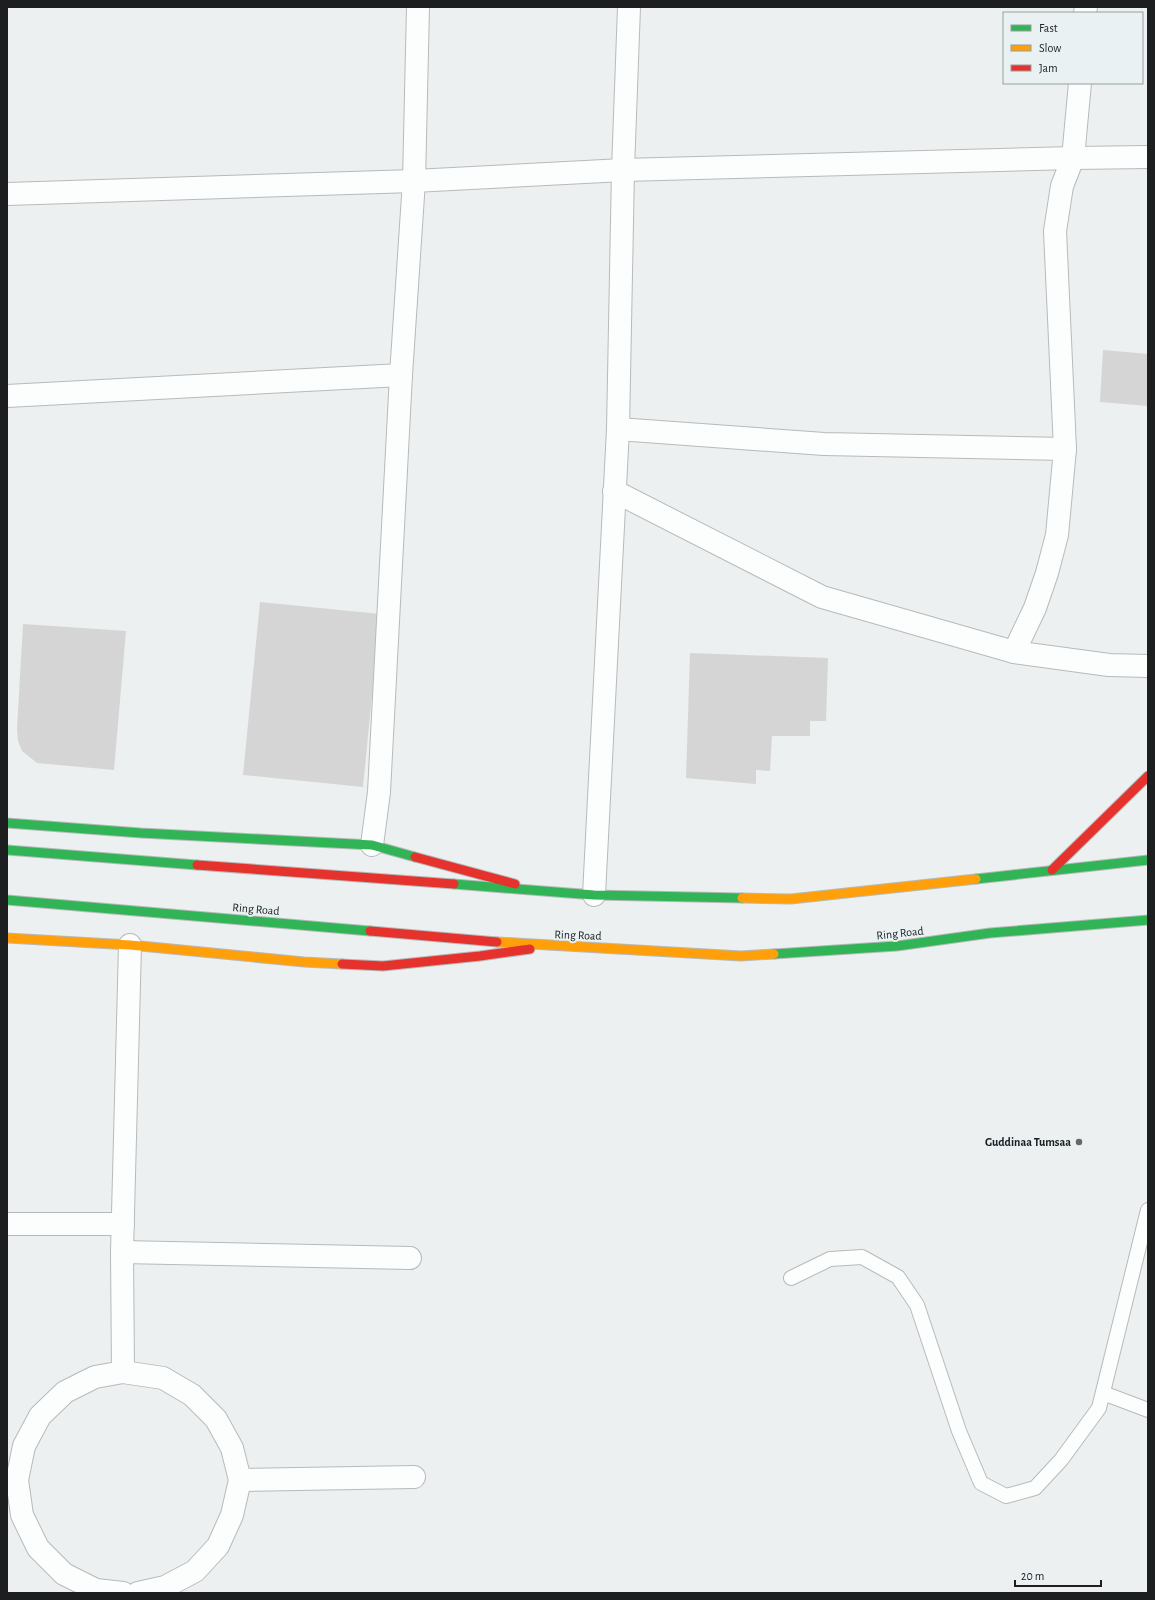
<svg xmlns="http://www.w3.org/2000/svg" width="1155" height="1600" font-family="'Alegreya Sans',sans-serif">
  <rect width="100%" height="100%" fill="#ecf0f1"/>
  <g fill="#d5d5d5">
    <path d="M1103,350l45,4v52l-48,-4z"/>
    <path d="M260,602l120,12 -17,173 -120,-12z"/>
    <path d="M23,624l103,7 -12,139 -77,-7 -15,-12 -4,-10 -1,-12z"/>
    <path d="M690,653l138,5 -2,63h-16v15h-38l-2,35 -14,-1v14l-70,-6z"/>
  </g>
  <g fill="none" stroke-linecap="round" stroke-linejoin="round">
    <g stroke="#b7babb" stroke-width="16">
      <g id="lane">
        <path d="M791,1278l39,-19 32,-2 36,20 19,28 42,126 22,52 25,13 29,-8 26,-28 38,-52 49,-198"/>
        <path d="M1103,1393l45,17"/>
      </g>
    </g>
    <g stroke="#b7babb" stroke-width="24">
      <g id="street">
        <path d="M1085,13l1,-6"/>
        <path d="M7,194l407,-13 209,-11 450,-12 75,-1"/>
        <path d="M7,396l394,-21"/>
        <path d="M618,429l206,15 241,5"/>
        <path d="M614,491l208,106 192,55 95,13 39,1"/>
        <path d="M1014,652l21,-44 12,-35 10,-38 8,-86 -10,-218 7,-45 11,-28 7,-75"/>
        <path d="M372,845l7,-53 22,-417 13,-194 4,-174"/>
        <path d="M594,895l24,-466 5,-259 6,-163"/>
        <path d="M7,1224h116"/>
        <path d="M122,1252l288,6"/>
        <path d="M123,1372l-1,-120 8,-307"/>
        <path d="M240,1480l174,-3"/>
        <path d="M123,1593l-27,-3 -32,-16 -26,-26 -16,-33 -5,-35 7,-34 16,-30 25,-24 30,-15 28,-5 40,6 29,17 24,24 16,29 8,32 -8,35 -14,31 -23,25 -30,16 -27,6"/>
      </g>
    </g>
    <g stroke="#b7babb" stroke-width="11">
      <g id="fast">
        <path d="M7,823l134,10 231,12 43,12"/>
        <path d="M7,850l190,15"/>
        <path d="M976,879l172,-19"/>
        <path d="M454,884l140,11 148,3"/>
        <path d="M7,900l363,31"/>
        <path d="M774,954l123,-8 93,-13 158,-13"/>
      </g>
    </g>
    <g stroke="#b7babb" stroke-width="11">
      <g id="slow">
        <path d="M742,898l49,1 185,-20"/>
        <path d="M7,938l123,7 174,17 38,2"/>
        <path d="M497,942l244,14 33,-2"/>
      </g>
    </g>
    <g stroke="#b7babb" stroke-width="11">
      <g id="jam">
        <path d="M415,857l100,27"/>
        <path d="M197,865l257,19"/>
        <path d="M1052,870l96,-94"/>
        <path d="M370,931l127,11"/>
        <path d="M342,964l41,2 97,-10 50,-7"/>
      </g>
    </g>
    <use href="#lane" stroke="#fcfdfd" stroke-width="14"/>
    <use href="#street" stroke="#fcfdfd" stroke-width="22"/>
    <use href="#fast" stroke="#30b455" stroke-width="9"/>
    <use href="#slow" stroke="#ff9f0a" stroke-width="9"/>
    <use href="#jam" stroke="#e5322d" stroke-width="9"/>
  </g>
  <circle fill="#656868" stroke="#eaf1f3" stroke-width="1.5" cx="1079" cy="1142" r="4"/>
  <g text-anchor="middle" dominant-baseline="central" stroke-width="4" stroke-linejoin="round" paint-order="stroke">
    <g font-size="12" fill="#1c1e1f" stroke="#eaf1f3">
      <text transform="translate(256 909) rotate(5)">Ring Road</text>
      <text transform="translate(900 933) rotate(-6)">Ring Road</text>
      <text transform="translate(578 935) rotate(2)">Ring Road</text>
    </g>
    <g font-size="12" font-weight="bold" fill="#1c1e1f" stroke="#eaf1f3" text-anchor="end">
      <text x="1071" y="1142">Guddinaa Tumsaa</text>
    </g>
  </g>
  <rect width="1155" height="1600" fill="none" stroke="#1c1e1f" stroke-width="16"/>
  <rect x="1003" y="12" width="140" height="72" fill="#eaf1f3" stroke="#989d9e"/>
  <rect x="1011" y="25" width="20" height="6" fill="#30b455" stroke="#989d9e"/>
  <text x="1039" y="32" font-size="12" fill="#1c1e1f">Fast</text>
  <rect x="1011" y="45" width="20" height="6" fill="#ff9f0a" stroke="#989d9e"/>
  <text x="1039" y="52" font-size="12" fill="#1c1e1f">Slow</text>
  <rect x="1011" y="65" width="20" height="6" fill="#e5322d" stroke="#989d9e"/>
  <text x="1039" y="72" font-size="12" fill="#1c1e1f">Jam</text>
  <path d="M1015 1580v6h86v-6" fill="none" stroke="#1c1e1f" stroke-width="2"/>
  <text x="1021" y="1580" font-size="12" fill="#1c1e1f" stroke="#eaf1f3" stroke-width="3" paint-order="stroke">20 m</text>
</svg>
